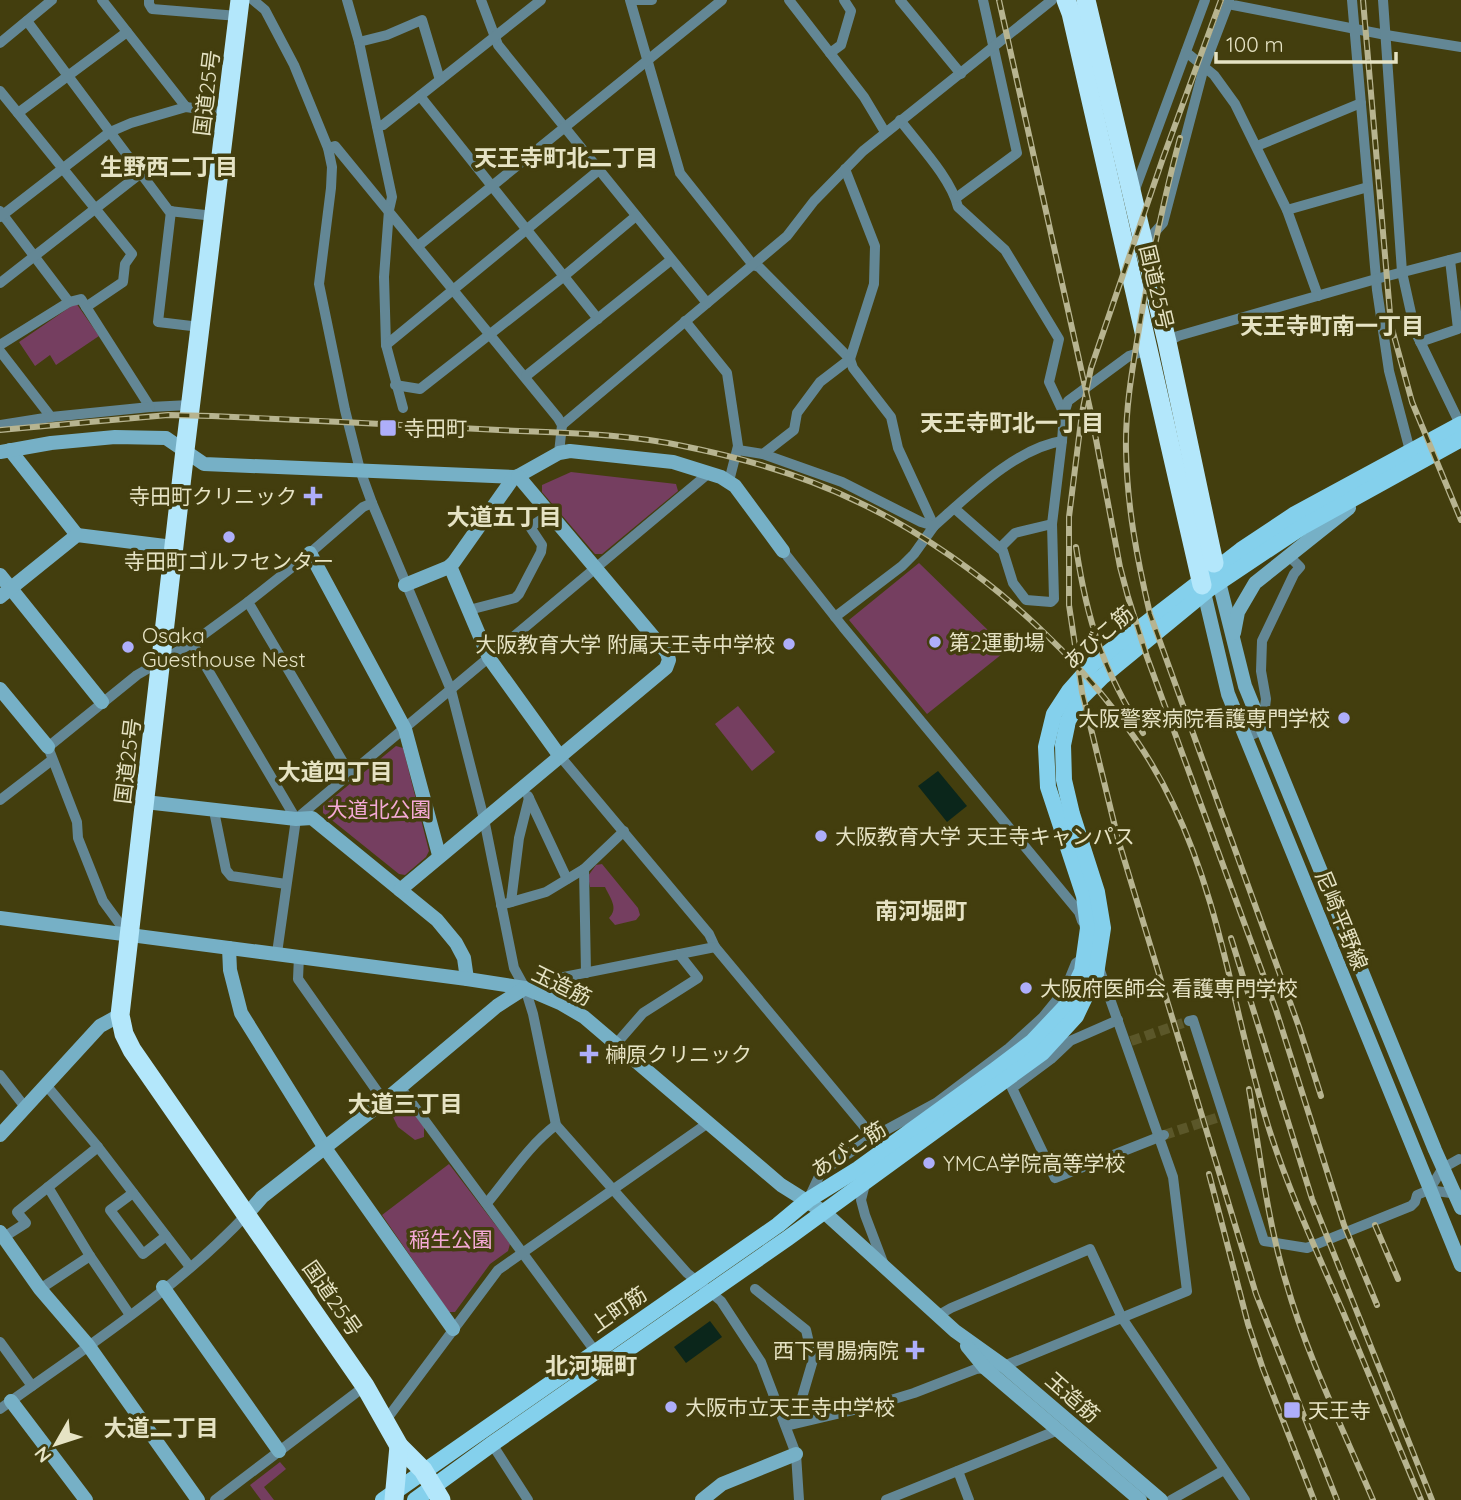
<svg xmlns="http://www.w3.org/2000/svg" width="1461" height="1500" font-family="Quicksand,'Noto Sans JP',sans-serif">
  <rect width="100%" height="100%" fill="#433e0e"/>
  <g fill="#753e60">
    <path d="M76,303l23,33 -43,29 -6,-10 -15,11 -16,-24z"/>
    <path d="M571,472l105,12 2,7 -76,63h-7l-53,-62v-7z"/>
    <path d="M919,563l76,74 17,9 -85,68 -78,-94z"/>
    <path d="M738,706l37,46 -23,19 -37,-47z"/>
    <path d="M396,746l7,2 26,103 -3,6 -21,18 -6,-1 -76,-61v-7z"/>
    <path d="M602,864l36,44 2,7 -4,5 -21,5 -6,-7c10,-10 1,-20 -4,-31h-15l-2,-11 8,-11z"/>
    <path d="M403,1106l8,4 13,15v12l-9,3 -17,-13 -6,-12 4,-6z"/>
    <path d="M449,1164l61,80 -2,7 -18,13 -35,48h-6l-67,-97z"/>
    <path d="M280,1462l6,7 -22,18 10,13h-13l-11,-15z"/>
  </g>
  <g fill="#0b261b">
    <path d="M938,771l29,35 -20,16 -29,-36z"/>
    <path d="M710,1321l12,16 -36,26 -12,-16z"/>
  </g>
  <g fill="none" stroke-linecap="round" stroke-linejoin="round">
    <g stroke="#5b5729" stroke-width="10" stroke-dasharray="10 5" stroke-linecap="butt">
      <path d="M1131,1041l58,-20"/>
      <path d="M1164,1135l55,-18"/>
    </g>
    <g stroke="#638795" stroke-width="10">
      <path d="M102,0l84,107"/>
      <path d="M149,0v4l3,5 86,7"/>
      <path d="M253,0l12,10 29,55 34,83 4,19 -1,21 -12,96 26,126 15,60 12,33 79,187 33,129 30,149 11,20 8,26 23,111 131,148 34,28 40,61 35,92 3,46"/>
      <path d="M347,0l12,42 33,155 -3,13 -5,67 2,68 17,63"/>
      <path d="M481,0l17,45 209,258"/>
      <path d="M630,0l50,173 73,92 6,2 91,92 3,9 38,49 7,31 36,78 -20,28 -12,12 -67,51"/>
      <path d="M632,0h20"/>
      <path d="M789,0l75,97 21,35"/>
      <path d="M900,0l61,74"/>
      <path d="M1229,0l-1,4 158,31 75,12"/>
      <path d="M1352,0l25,290 12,81 20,76"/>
      <path d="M1383,0l19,272 13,59 46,95"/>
      <path d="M27,21l142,190 45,5"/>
      <path d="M359,42l28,-7 35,-15 18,60"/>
      <path d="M0,43l52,-43"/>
      <path d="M1186,52l28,23 21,29 52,106 31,86"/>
      <path d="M830,53l11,-8 10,-34 -7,-11"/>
      <path d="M0,91l132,163 -7,10 -2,18 -37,25"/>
      <path d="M420,96l178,223"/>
      <path d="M18,113l109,-81"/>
      <path d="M900,120c18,24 51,58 58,87l47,43 54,89 -10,43 15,32"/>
      <path d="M377,126l6,-1 158,-125"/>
      <path d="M1257,146l104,-43"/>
      <path d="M328,148l7,-2 223,272 4,7 -3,28"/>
      <path d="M1134,192l71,-192"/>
      <path d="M956,198l61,-45 -34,-153"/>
      <path d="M1287,210l81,-23"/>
      <path d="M0,211l69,91"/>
      <path d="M171,211l-13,111 42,5"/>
      <path d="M0,217l110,-85 21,-9 55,-16 40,6"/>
      <path d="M1145,243l18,-20 41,-156 24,-63"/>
      <path d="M418,246l304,-246"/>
      <path d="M0,283l141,-110"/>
      <path d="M685,321l42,52 11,73 -9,35"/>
      <path d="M1167,342l11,-6 198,-57 85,-22"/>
      <path d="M1420,342l38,-13 -8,-69"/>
      <path d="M0,345l69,-43 12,-3 69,108 40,-2"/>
      <path d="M386,345l213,-175"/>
      <path d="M0,351l51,66 99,-10"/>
      <path d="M526,376l145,-116"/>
      <path d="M395,385l25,4 143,-112 73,-61"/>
      <path d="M0,425l51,-8"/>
      <path d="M562,425l225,-189 27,-35 49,-50 189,-151"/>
      <path d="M1062,441l2,-27 4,-13 61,-45 19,-6"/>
      <path d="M738,450l25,4 79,28 79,40 13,4c34,-30 82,-78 128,-85l-10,83 2,75 -3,3 -25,-2 -13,-17 -10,-32 -49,-43"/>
      <path d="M763,454l31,-24 3,-17 23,-31 30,-23 24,-75 1,-38 -30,-77"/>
      <path d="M1000,548l15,-15 37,-9"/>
      <path d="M783,551l60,76 236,285 3,9"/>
      <path d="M248,602l102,172"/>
      <path d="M469,610l46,-12 4,-4 22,-42 1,-7 -12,-18 20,-13"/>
      <path d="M192,643l104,176"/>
      <path d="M1245,738l17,-8 4,-31 -5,-28 1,-30 32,-67 6,-7 -12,-12"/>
      <path d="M559,755l150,179 6,13 158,190"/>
      <path d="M528,796l39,83"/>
      <path d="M0,800l52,-40"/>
      <path d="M214,811l12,59 5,6 55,8"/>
      <path d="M584,869l2,104"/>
      <path d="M511,902l8,-64 10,-40"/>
      <path d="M501,905l45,-13 38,-23 40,-38"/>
      <path d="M128,935l-25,-34 -25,-63 -1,-16 -29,-75 89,-72 55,-32 56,-41 62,-49 53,-46 9,-4"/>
      <path d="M277,953l19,-134 413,-346"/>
      <path d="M299,956l-1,23 86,122"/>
      <path d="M525,988l29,-9 161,-32"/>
      <path d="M1118,1020l-48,21 -19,18 -39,29 43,90 109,-43"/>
      <path d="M1189,1021l4,-1 71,221 43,7 104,-42 4,-4 2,-7 12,-5 29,4"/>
      <path d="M616,1044l27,-31 55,-35 -19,-24"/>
      <path d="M0,1075l25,32"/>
      <path d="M46,1085l52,62 92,120"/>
      <path d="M400,1087l195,264"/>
      <path d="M866,1180l-5,20 4,15 19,50"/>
      <path d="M48,1187l42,69 40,59"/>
      <path d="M1429,1190l14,-22 16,-9"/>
      <path d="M133,1193l-23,17 33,44 23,-18"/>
      <path d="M808,1200l13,-28 52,-35 63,-34 73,-55 34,-31 22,-27 11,-27 8,-5"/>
      <path d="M487,1203c22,-26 41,-57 69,-78"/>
      <path d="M4,1237l22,-14 -9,-11 81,-65"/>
      <path d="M40,1289l50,-33"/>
      <path d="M755,1289l51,41 7,30 -15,51 -12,15"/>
      <path d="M937,1316l14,-8 139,-59 32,69 123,182"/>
      <path d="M0,1342l32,44"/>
      <path d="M0,1409c83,-60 177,-120 247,-195"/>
      <path d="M386,1420l112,-150 210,-147"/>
      <path d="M786,1426l85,-20 43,-13 62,-24 28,-3 183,-75 -14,-114 -75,-212"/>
      <path d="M492,1444l36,56"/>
      <path d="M958,1471l11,29"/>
      <path d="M215,1500l150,-114"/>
      <path d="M886,1500l172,-70"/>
      <path d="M1171,1500l53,-30"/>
    </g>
    <g stroke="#76b0c6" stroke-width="14">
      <path d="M10,450l67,85"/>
      <path d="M0,452l51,-9 64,-6 51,1 38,26 310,13 4,-1 41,-23 11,-2 103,11 48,15 14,9 48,65"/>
      <path d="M310,553l95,176 34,126"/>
      <path d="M450,566l39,92 70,97"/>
      <path d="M1217,574l28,112 190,464 26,58"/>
      <path d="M0,575l102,127"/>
      <path d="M1202,584l26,110 233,571"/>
      <path d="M405,585l44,-18 5,-5 60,-85"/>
      <path d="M0,597l77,-62 96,12"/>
      <path d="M1234,633l4,-21 17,-29 94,-75"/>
      <path d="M0,689l48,58"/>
      <path d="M145,802l151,17 16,-1 125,102 19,23 8,15 3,21"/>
      <path d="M400,890l266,-222 3,-8 -2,-7 -149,-177"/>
      <path d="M0,918l467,61 58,9 35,15 24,14 197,168 43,27 131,119 49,35 157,134"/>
      <path d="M229,948l1,22 11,43 84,135 128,181"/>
      <path d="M0,1135l100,-109 20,-11"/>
      <path d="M247,1214l15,-17 122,-96 113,-95 28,-18"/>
      <path d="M0,1232l40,57 48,56 110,155"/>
      <path d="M163,1287l116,164"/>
      <path d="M967,1346l18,22 155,132"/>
      <path d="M11,1401l75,99"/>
      <path d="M702,1500l20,-16 74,-30"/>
    </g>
    <g stroke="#84d0ec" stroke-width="16">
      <path d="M383,1500l395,-275 30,-25 50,-31 137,-99 37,-28 33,-35 17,-36 6,-43 -4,-32 -36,-109 -2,-40 8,-33 15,-23 24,-27 148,-114 54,-36 166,-90"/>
      <path d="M415,1500l77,-56 296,-206 254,-185 34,-37 20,-42 7,-46 -6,-36 -25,-78 -8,-34 -1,-35 5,-24 12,-22 22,-22 107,-88 93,-62 159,-88"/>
    </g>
    <g stroke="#b3e7fb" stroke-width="19">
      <path d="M240,0l-55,450 -65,565 4,19 8,16 233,336 34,60 24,24 18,30"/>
      <path d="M1066,0l5,13 131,572"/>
      <path d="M1086,0l81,342 47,221"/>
      <path d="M394,1500l5,-54"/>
    </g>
    <g stroke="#b7b490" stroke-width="6">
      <g id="rail">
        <path d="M999,0l93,418 28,149 8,30 19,60 129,353 68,215 33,80"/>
        <path d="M1221,0l-58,158 -72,210 -9,45 -13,104v88l13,87 36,147 138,455 81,206"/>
        <path d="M1363,0l28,325 21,77 49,118"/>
        <path d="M1180,138c-16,59 -28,119 -39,179 -7,43 -16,88 -15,133 1,56 11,109 24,164l149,413 22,69"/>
        <path d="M0,430l168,-15 44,1c96,4 191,9 287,14 61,3 123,3 184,16 60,12 120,29 175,56 122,57 258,180 315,302 50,104 62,219 97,328 20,62 47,120 73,180 26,63 52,125 78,188"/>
        <path d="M1076,547c11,74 27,123 67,186"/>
        <path d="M1231,938l81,261 120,301"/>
        <path d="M1249,1089c11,64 18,131 37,193 21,74 57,147 87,218"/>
        <path d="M1209,1174l39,150 15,45 51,131"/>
        <path d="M1375,1225l23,54"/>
      </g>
    </g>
    <use href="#rail" stroke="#433e0e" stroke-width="3.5" stroke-dasharray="10" stroke-linecap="butt"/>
  </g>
  <g fill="#aeaefa" stroke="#433e0e" stroke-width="2.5">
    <rect x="379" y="419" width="18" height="18" rx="3.5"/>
    <path d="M309.5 485.5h7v7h7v7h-7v7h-7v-7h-7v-7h7z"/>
    <circle cx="229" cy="537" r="7"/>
    <circle cx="935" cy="642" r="7"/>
    <circle cx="789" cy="644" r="7"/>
    <circle cx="128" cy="647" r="7"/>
    <circle cx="1344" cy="718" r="7"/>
    <circle cx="821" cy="836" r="7"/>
    <circle cx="1026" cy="988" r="7"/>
    <path d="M585.5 1043.5h7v7h7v7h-7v7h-7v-7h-7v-7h7z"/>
    <circle cx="929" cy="1163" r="7"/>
    <path d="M911.5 1339.5h7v7h7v7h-7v7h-7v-7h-7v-7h7z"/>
    <circle cx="671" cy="1407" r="7"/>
    <rect x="1283" y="1401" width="18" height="18" rx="3.5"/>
  </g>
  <g text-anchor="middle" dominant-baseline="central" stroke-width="7" stroke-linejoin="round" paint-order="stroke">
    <g font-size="21" fill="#e6e3c4" stroke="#433e0e">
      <text transform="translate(206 93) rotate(-83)">国道25号</text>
      <text transform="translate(1157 287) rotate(77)">国道25号</text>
      <text transform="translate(1098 637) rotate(-41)">あびこ筋</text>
      <text transform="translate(127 761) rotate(-83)">国道25号</text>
      <text transform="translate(1342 920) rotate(68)">尼崎平野線</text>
      <text transform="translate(562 985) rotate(26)">玉造筋</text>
      <text transform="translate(848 1149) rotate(-33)">あびこ筋</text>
      <text transform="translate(333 1298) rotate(55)">国道25号</text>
      <text transform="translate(618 1309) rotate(-35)">上町筋</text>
      <text transform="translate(1073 1397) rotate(41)">玉造筋</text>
    </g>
    <g font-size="21" fill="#e6e3c4" stroke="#433e0e" text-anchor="start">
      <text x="404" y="428">寺田町</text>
      <text x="297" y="496" text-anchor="end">寺田町クリニック</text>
      <text x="229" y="561" text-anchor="middle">寺田町ゴルフセンター</text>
      <text x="142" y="635">Osaka<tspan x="142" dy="24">Guesthouse Nest</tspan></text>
      <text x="949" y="642">第2運動場</text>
      <text x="775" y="644" text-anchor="end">大阪教育大学 附属天王寺中学校</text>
      <text x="1330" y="718" text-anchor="end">大阪警察病院看護専門学校</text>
      <text x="835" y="836">大阪教育大学 天王寺キャンパス</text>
      <text x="1040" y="988">大阪府医師会 看護専門学校</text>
      <text x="605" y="1054">榊原クリニック</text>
      <text x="943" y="1163">YMCA学院高等学校</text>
      <text x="899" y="1350" text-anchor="end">西下胃腸病院</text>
      <text x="685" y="1407">大阪市立天王寺中学校</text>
      <text x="1308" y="1410">天王寺</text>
    </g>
    <g font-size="21" fill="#f4a9d5" stroke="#433e0e">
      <text x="379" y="809">大道北公園</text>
      <text x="451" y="1239">稲生公園</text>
    </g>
    <g font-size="23" font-weight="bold" fill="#e6e3c4" stroke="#433e0e">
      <text x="566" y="157">天王寺町北二丁目</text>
      <text x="169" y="166">生野西二丁目</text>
      <text x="1332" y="325">天王寺町南一丁目</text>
      <text x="1012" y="422">天王寺町北一丁目</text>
      <text x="504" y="516">大道五丁目</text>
      <text x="335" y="771">大道四丁目</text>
      <text x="921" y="910">南河堀町</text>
      <text x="405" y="1103">大道三丁目</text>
      <text x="591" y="1365">北河堀町</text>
      <text x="161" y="1427">大道二丁目</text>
    </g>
  </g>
  <g transform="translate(56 1444) rotate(231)" stroke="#433e0e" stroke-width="5" paint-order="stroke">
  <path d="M0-5L12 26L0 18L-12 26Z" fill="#e6e3c4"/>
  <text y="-10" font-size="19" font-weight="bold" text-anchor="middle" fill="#e6e3c4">N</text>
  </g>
  <path d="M1216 52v10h180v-10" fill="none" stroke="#e6e3c4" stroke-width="3.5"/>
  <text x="1226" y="52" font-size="21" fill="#e6e3c4" stroke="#433e0e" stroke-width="5" paint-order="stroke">100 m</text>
</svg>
